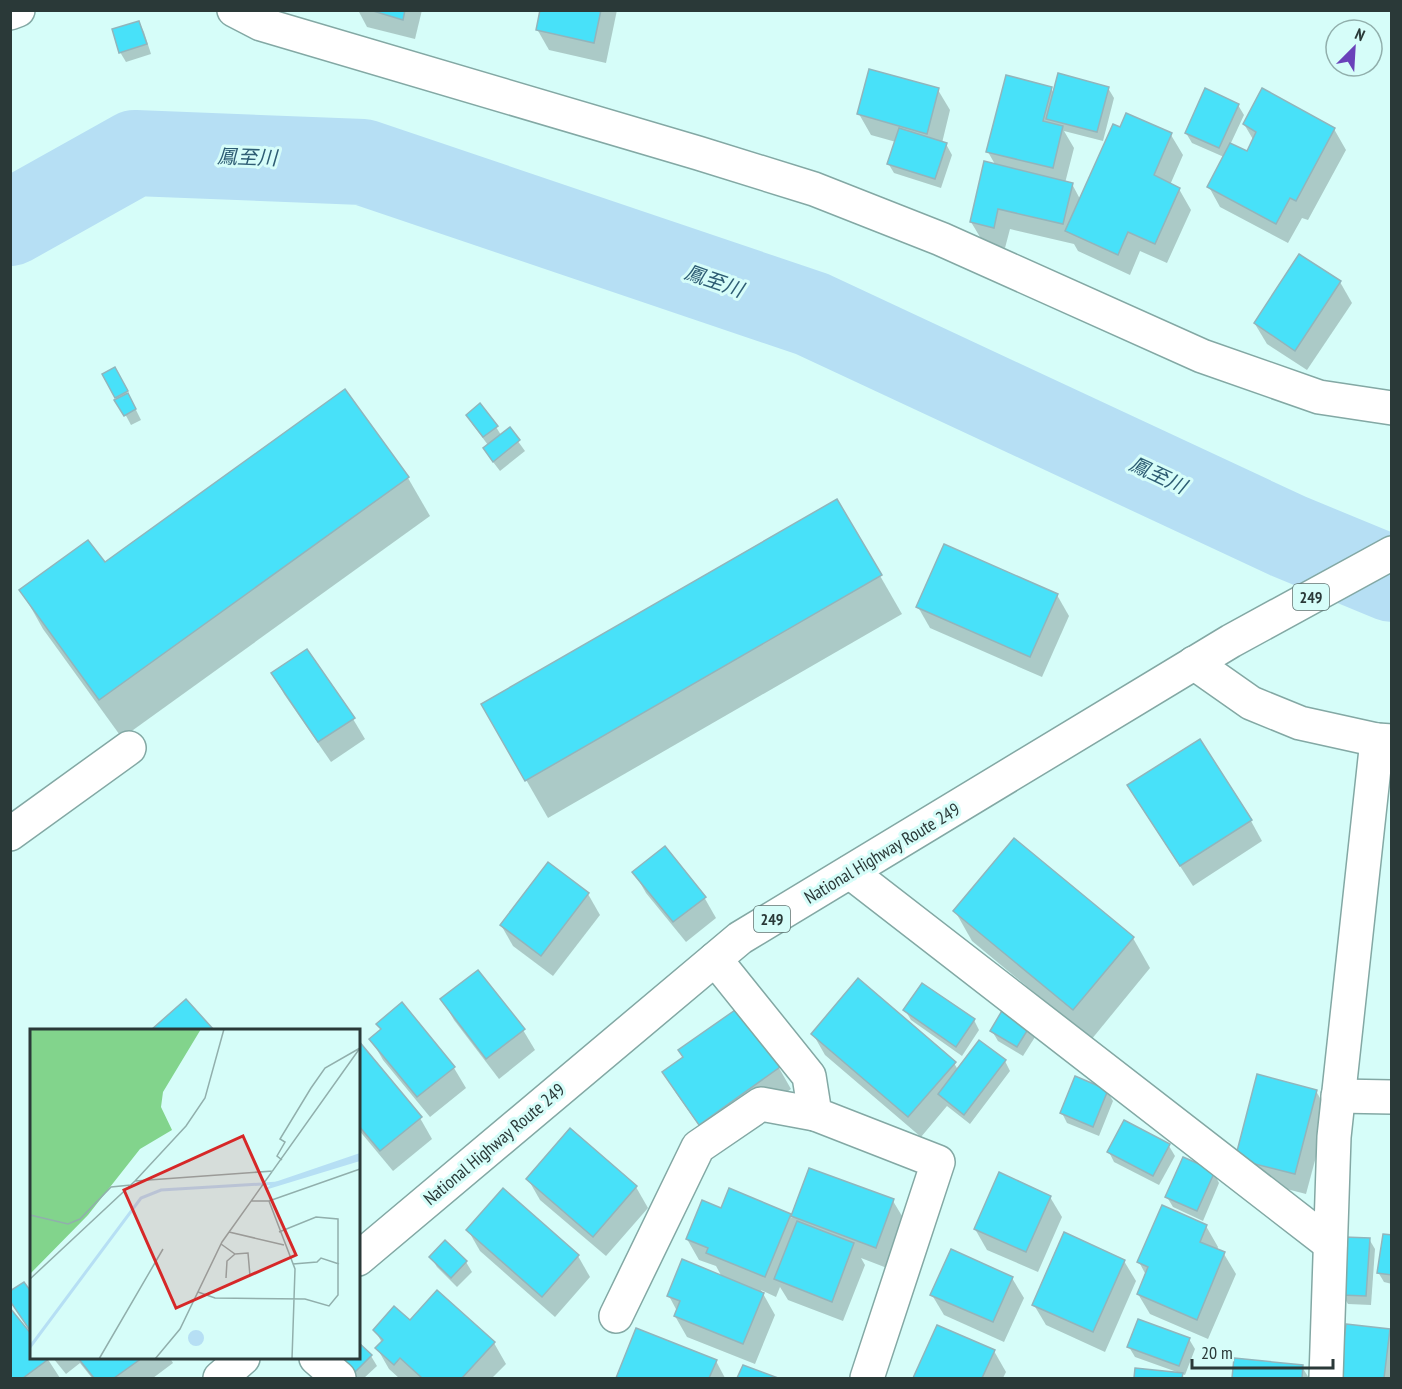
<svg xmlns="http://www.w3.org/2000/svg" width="1402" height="1389" font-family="'PT Sans Narrow','Noto Sans JP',sans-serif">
  <rect width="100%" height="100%" fill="#d6fdf9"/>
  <g fill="#0003">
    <path d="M358,10h64l-7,29 -48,-12z"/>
    <path d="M541,10h76l-11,53 -57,-13 -12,-21z"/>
    <path d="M139,22l5,10 7,22 -25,8 -6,-10z"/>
    <path d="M1051,88l3,6 54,-6 6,10 -11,43 -39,-10 10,17 -9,35 7,1 8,15 91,-64 12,20 -13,30 9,4 12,21 -24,53 -27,-12 -10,24 -52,-24 -4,-7 -64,-15 -5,19 -22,-6 -12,-20 25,-56 -8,-14z"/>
    <path d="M938,90l12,20 -8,33 4,1 6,11 -11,33 -47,-15 -6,-10 8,-21 -25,-7 -12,-21z"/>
    <path d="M1238,105l6,10 -14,30 17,8 7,-12 -10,-17 90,5 12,21 -38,70 -6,-2 -14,25 -68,-36 -11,-20 15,-30 -32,-14 -6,-10z"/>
    <path d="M1340,282l12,21 -45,67 -40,-26 -12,-20z"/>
    <path d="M114,369l18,33 9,18 -10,5 -27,-50z"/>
    <path d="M467,415l29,12 5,8 8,-6 16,22 -25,20 -10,-13 -2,-13 -15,-20z"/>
    <path d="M408,478l22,38 -308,222 -79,-109 -22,-39 83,-26z"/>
    <path d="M837,501l65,113 -354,204 -65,-113z"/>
    <path d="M1057,595l12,21 -27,61 -112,-49 -12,-21z"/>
    <path d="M273,673l80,46 12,20 -34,23 -47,-68z"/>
    <path d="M1141,806l110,15 11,20 -69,45z"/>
    <path d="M634,872l70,25 12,21 -30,24 -40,-49z"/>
    <path d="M588,894l12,21 -47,61 -40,-30 -12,-21z"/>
    <path d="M955,911l178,27 17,30 -59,72 -119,-99z"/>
    <path d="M442,999l81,31 12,20 -36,29 -45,-59z"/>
    <path d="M185,1001l27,29h-59z"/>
    <path d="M737,1010l42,58 12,21 -79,55 -36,-51 -12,-20 20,-15z"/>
    <path d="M905,1010l69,10 5,10 -17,26 -51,-36z"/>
    <path d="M378,1024l76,44 12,20 -36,29 -47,-57 -12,-21 11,-9z"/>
    <path d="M1029,1027l6,10 -12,19 -25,-15 -6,-10z"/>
    <path d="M813,1034l141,29 4,7 47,-9 5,10 -40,53 -23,-18 -26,31 -96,-82z"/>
    <path d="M358,1042l62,76 12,21 -39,32 -35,-42z"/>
    <path d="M1107,1091l6,10 -14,35 -32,-13 -5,-10z"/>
    <path d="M1316,1091l12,21 -22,82 -58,-15 -12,-20z"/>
    <path d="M1169,1146l6,10 -16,29 -45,-23 -5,-10z"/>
    <path d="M810,1170l83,31 12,20 -18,47 -26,-10 4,7 -22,56 -55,-21 -8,-13 -4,10 -15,-7 14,25 -20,49 -68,-27 -12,-21 2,-5 -8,-15 53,-19 -6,-11 -17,-6 -12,-21 35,-29 68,5 2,3z"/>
    <path d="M1214,1173l5,10 -16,38 -30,-14 -6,-10z"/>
    <path d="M528,1179l108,8 12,21 -42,48 -66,-56z"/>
    <path d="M503,1190l75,66 12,21 -35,40 -75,-66 -12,-21z"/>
    <path d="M1050,1197l12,20 -24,55 -51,-22 -12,-21z"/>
    <path d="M1206,1226l12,21 -1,4 7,3 12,20 -28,65 -58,-25 -12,-20 8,-19 -7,-13z"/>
    <path d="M1392,1237v47l-8,-2 -6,-10z"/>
    <path d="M1369,1239l6,10 -4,56 -23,-1 -6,-10z"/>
    <path d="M445,1242l21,20 6,10 -15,15 -20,-20 -6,-10z"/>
    <path d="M1124,1261l12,20 -31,71 -59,-27 -12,-20z"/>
    <path d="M1012,1278l12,20 -20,44 -60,-27 -12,-20z"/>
    <path d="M10,1310l22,48h15l13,20h-50z"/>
    <path d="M410,1322l84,21 12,21 -14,14h-93l-10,-9 -12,-21 5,-5 -7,-13z"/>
    <path d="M938,1327l56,24 12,21 -3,6h-88z"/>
    <path d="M637,1330l79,31 9,17h-107z"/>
    <path d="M1389,1331l3,4v43h-52z"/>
    <path d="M1189,1339l6,10 -10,26 -3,-1 2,4h-49l1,-9 41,3 -42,-15 -6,-10z"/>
    <path d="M371,1356l6,10 -13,12h-14l-21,-20h29z"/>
    <path d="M53,1358h117l3,5 -20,15h-61l-12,-15 -14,11z"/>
    <path d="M1235,1359l67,8 7,11h-76z"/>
  </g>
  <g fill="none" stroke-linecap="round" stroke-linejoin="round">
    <path stroke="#b6dff4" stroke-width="86" d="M10,223l125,-70 228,9 449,152 476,222 104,43"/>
  </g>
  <g fill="#48e1f9" stroke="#91b5bc" stroke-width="1.5">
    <path d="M370,10h35l-2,10z"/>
    <path d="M540,10h61l-7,33 -58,-13z"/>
    <path d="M139,21l8,23 -28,9 -7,-24z"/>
    <path d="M869,69l70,19 -12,46 -70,-20z"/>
    <path d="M1058,73l51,14 -12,45 -51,-13z"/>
    <path d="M1006,75l46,12 -9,34 20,5 -10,42 -67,-16z"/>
    <path d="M1205,88l34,16 -20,44 -34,-15z"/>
    <path d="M1262,88l73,40 -39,73 -6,-3 -14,26 -69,-37 23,-44 17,8 9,-19 -13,-8z"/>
    <path d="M1126,113l46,20 -18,42 26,13 -25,56 -27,-12 -10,23 -53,-24 48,-107 7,3z"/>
    <path d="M899,128l48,15 -12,36 -48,-15z"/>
    <path d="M984,161l89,22 -10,41 -65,-15 -4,19 -24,-6z"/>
    <path d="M1299,254l42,27 -46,70 -41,-28z"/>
    <path d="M115,367l13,24 -13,7 -13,-24z"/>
    <path d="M345,389l64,88 -310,223 -80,-110 69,-50 17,22z"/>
    <path d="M128,393l8,16 -12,7 -10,-16z"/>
    <path d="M480,403l18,23 -15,11 -17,-22z"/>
    <path d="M510,427l10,13 -27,22 -10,-14z"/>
    <path d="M837,499l45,76 -357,206 -44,-77z"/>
    <path d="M944,544l114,50 -28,63 -114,-50z"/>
    <path d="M307,649l48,69 -37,24 -47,-69z"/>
    <path d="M1200,739l52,81 -72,46 -53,-81z"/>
    <path d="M1014,838l120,99 -61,73 -120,-99z"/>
    <path d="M665,846l41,51 -33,25 -41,-50z"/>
    <path d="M548,862l41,31 -48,63 -41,-31z"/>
    <path d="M478,970l47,59 -39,30 -46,-60z"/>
    <path d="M858,978l98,84 -48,55 -97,-83z"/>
    <path d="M922,983l53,36 -19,28 -53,-37z"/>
    <path d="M186,999l28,31h-63z"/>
    <path d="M402,1002l53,65 -38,30 -48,-58 12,-10 -5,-5z"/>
    <path d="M738,1008l42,59 -81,58 -37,-53 21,-15 -5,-7z"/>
    <path d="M1003,1009l27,17 -13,21 -27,-16z"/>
    <path d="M358,1040l64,77 -42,34 -22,-26z"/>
    <path d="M979,1040l27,20 -42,55 -26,-21z"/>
    <path d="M1257,1074l60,16 -22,84 -60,-15z"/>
    <path d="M1075,1076l33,14 -15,37 -33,-14z"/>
    <path d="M1124,1120l46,24 -17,32 -46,-24z"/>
    <path d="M570,1128l67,58 -44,51 -67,-58z"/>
    <path d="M1183,1157l32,14 -18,40 -32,-14z"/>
    <path d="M809,1168l85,31 -18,49 -85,-32z"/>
    <path d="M999,1172l52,24 -25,56 -52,-23z"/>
    <path d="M503,1188l76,67 -37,42 -76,-67z"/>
    <path d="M729,1188l62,26 -26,63 -59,-24 2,-5 -22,-9 16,-39 19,8z"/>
    <path d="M1162,1205l45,20 -7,17 25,10 -28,68 -60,-26 11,-27 -11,-5z"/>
    <path d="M797,1221l57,22 -22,59 -58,-23z"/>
    <path d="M1064,1232l61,28 -32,72 -61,-27z"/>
    <path d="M1383,1234l9,1v40l-15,-2z"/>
    <path d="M1344,1237l26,1 -4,58 -25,-1z"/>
    <path d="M445,1240l22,21 -16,17 -22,-21z"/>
    <path d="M951,1249l62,28 -20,45 -63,-27z"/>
    <path d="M682,1259l82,34 -21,51 -69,-28 6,-15 -13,-5z"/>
    <path d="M24,1282l8,11v34l-3,2 -19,-28v-10z"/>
    <path d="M437,1290l58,52 -33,36h-40l-22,-20 -6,7 -19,-17 8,-8 -10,-10 21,-24 16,14z"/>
    <path d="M10,1308l22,27v23h18l-27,20h-13z"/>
    <path d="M1138,1319l52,19 -11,28 -52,-19z"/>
    <path d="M1346,1324l44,5 -6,49h-45z"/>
    <path d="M937,1325l58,25 -13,28h-69z"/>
    <path d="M636,1328l81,32 -8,18h-93z"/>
    <path d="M358,1342l14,13 -21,21 -20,-18h27z"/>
    <path d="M78,1358h64l-28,20h-20z"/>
    <path d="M1234,1358l69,7 -1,13h-70z"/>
    <path d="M743,1365l35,13h-41z"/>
    <path d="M1135,1368l48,5 -1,5h-48z"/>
  </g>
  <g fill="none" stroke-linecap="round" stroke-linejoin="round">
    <g stroke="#83a8a4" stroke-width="36">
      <g id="street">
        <path d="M234,10l27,14 437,129 116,36 127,50 261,117 117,41 73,11"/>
        <path d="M10,13l8,-3"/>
        <path d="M10,834l119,-86"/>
        <path d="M850,872l480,372"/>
        <path d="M715,959l94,117 6,38 123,48 -71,216"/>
        <path d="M1338,1096l54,1"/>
        <path d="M616,1316l82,-169 63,-43 54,10"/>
        <path d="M316,1358l23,20"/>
        <path d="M1326,1378l8,-241 43,-397"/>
      </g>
    </g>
    <g stroke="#83a8a4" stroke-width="36">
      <path id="secondary" d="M1194,663l57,40 49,20 77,17 15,1"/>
    </g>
    <g stroke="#83a8a4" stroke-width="36">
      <g id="highway">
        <path d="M358,1259l382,-321 491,-297 161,-88"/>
        <path d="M220,1378l23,-20"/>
      </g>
    </g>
    <use href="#street" stroke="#fff" stroke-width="33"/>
    <use href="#secondary" stroke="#fff" stroke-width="33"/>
    <use href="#highway" stroke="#fff" stroke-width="33"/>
  </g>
  <g text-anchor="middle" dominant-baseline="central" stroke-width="6" stroke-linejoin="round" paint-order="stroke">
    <g fill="#d6fdf9" stroke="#5e7472" stroke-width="1.5">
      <rect x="1293" y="584" width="36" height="26" rx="4.5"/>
      <rect x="754" y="906" width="36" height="26" rx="4.5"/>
    </g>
    <g font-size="16" font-weight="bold" fill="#2a3938">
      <text x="1311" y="597">249</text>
      <text x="772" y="919">249</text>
    </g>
    <g font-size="18" fill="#2a3938" stroke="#d6fdf9">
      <text transform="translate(882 853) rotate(-31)">National Highway Route 249</text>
      <text transform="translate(494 1144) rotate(-40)">National Highway Route 249</text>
    </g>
    <g font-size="20" font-style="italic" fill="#2e5d74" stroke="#d6fdf9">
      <text transform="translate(247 157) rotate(2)">鳳至川</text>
      <text transform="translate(714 281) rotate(19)">鳳至川</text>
      <text transform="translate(1158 475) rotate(25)">鳳至川</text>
    </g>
  </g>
  <g transform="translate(30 1029)">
    <rect width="330" height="330" fill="#d6fdf9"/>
    <path d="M0,0h171l-38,63 -2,15 11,23 -32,19 -52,66 -58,59z" fill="#82d48c"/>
    <path d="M330,124v8l-95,29 7,-7zM158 309a8 8 0 1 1 16 0a8 8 0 1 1-16 0Z" fill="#b6dff4"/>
    <path fill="none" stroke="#b6dff4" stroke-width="3" d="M0,318l111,-149 20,-8 118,-7"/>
    <path fill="none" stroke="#91afac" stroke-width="1.5" d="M252,131l-5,-4 8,-14 -5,-3 31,-51 14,-20 35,-20M105,152l138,-10M221,172h18l91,-32M239,172l26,68 -3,90M0,186l38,9 12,-5 31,-32 20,-2M199,203l55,13M191,215l14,10 13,-1 2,23M263,235l24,-2 4,-4 18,6M196,249l1,-17 8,-7M0,250l105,-98 51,-55 19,-28 19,-69M168,263l17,6 90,1 24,7 9,-11v-76l-22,-2 -37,15M69,330l64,-110M125,330l25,-30 42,-87 138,-194"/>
    <path fill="#d62828" fill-opacity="0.15" stroke="#d62828" stroke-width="3" d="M213,107l53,119 -120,53 -52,-118z"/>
    <rect width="330" height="330" fill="none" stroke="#2a3938" stroke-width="3"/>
  </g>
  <rect width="1402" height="1389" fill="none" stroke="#2a3938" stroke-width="24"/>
  <g transform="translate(1354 48) rotate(24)"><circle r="28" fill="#d6fdf9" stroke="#91afac" stroke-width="1.5"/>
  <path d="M0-4.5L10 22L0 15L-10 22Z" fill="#6a42ba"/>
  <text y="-9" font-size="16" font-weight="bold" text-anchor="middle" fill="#2a3938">N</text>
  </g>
  <path d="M1192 1359v9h141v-9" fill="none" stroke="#2a3938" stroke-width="3"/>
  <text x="1201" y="1359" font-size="18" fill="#2a3938" stroke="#d6fdf9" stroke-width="4.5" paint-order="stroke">20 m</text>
</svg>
